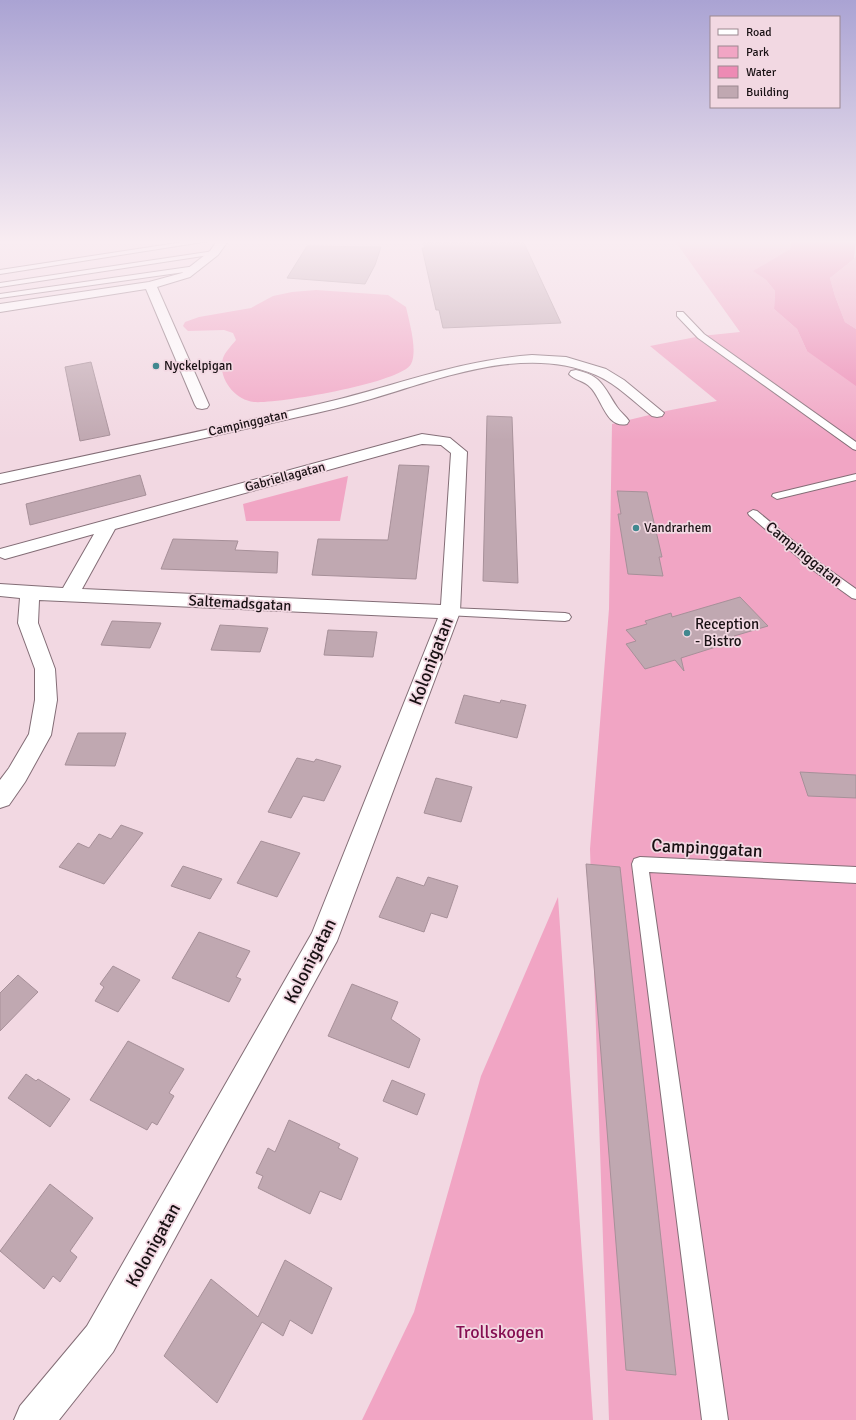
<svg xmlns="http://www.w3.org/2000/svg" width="856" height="1420" font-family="Signika,sans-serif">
  <rect width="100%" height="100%" fill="#f2d8e2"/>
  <g fill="#f1a5c4">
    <path d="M675,241h116l-1,8 -36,22 12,9 9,11 -1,18 23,20 10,22 49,-11v1080h-247l-19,-571 19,-240 3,-185 54,-13 51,-10 -67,-55 51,-10 39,-4z"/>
    <path d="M856,255v74l-11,-7 -10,-26 -5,-18 24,-19z"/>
    <path d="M316,290l72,5 18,12c3,14 12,44 5,57 -10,19 -134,40 -157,38 -20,-2 -37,-25 -31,-44 2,-6 9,-13 13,-18l-3,-7 -9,-3 -36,1 -5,-5 2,-4 14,-5 52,-9 22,-12 19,-4z"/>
    <path d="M348,476l-8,45h-94l-3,-17z"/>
    <path d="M558,897l35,523h-231l52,-108 67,-236z"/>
  </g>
  <path fill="#ed8ab4" d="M791,241h65l-2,18 -24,19 5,18 10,26 11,7v57l-49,-35 -10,-22 -23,-20 1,-18 -9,-11 -13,-9 37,-22z"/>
  <g fill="#c0a8b1" stroke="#a79099">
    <path d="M423,241h100l38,82 -118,5 -4,-18h-3l-14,-62h3z"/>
    <path d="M307,246l74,1 -6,18 -10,19 -78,-6z"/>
    <path d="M91,362l19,73 -30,6 -15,-74z"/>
    <path d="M487,416l25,1 6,166 -35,-2z"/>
    <path d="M399,465l30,1 -13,113 -104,-4 6,-36 70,1z"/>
    <path d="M140,475l6,20 -116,30 -4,-21z"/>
    <path d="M617,491l30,1 15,65h-3l4,19 -35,-2 -10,-60h3z"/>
    <path d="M173,539l65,2 -3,9 43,2 -1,21 -116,-4z"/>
    <path d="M740,597l28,29 -34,10 4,4 -57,18 3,13 -9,-11 -30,9 -19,-25 10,-3 -10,-11 21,-6 -2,-3 26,-8 1,4z"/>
    <path d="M112,621l24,1 25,1 -11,25 -49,-3z"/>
    <path d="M220,625l48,3 -8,24 -49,-2z"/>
    <path d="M328,630l49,2 -4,25 -49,-2z"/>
    <path d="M464,695l36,8 1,-3 25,5 -9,33 -62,-15z"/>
    <path d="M78,733h48l-11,33 -50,-1z"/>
    <path d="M297,758l17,4 2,-3 25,7 -17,35 -21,-5 -12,22 -23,-6z"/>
    <path d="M800,772l56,3v23l-48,-2z"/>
    <path d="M436,778l36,9 -11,35 -37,-9z"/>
    <path d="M121,825l22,8 -39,51 -45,-17 19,-24 11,5 10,-14 12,5z"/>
    <path d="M261,841l39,12 -23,44 -40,-14z"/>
    <path d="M586,864l34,3 56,508 -50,-5z"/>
    <path d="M183,866l39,13 -12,20 -39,-13z"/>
    <path d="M397,877l27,9 4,-9 30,9 -11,32 -16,-5 -7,19 -45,-15z"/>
    <path d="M199,932l51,19 -14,26 5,2 -12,23 -57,-24z"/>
    <path d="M113,966l27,14 -22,32 -23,-11 9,-14 -4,-3z"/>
    <path d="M18,975l20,17 -38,39v-38z"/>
    <path d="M352,984l46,18 -7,17 29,20 -11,29 -81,-32z"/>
    <path d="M128,1041l56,28 -15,24 5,3 -17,29 -5,-3 -5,8 -57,-30z"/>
    <path d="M26,1074l10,7 2,-2 32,20 -20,28 -42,-29z"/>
    <path d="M392,1080l33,14 -8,21 -34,-14z"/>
    <path d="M289,1120l51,24 -2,4 20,10 -17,42 -21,-9 -10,23 -52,-26 5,-12 -7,-3 12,-25 7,4z"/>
    <path d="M50,1184l43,34 -23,33 7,6 -17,25 -7,-6 -9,13 -44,-38z"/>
    <path d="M285,1260l47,28 -20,46 -22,-14 -7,16 -21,-14 -45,81 -53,-47 47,-77 47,38z"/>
  </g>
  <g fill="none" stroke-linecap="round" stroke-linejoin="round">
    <g stroke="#836d76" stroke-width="2">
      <g id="lane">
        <path d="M190,241h19l-209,33v-4z"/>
        <path d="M214,251l2,1v2l-216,33v-4z"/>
        <path d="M196,266h3v4l-199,28v-4z"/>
        <path d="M677,312h6l21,22 152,108v8l-3,-1 -155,-111 -21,-22z"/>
        <path d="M856,474v6l-79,19 -5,-3 1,-2z"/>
        <path d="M753,510l4,1 64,53 35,25v10l-4,-1 -39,-28 -64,-55 -1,-2z"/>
        <path d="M450,608l115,5 4,1 2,3 -2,3 -4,1 -119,-6 -2,-3 2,-3z"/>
        <path d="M640,857l216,10v16l-207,-11 79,548h-26l-70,-556 2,-5z"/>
      </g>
    </g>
    <g stroke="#836d76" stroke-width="2">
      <g id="street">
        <path d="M217,241h11l-10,14 -28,22 -33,10 52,118 -2,3 -5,1 -5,-1 -2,-3 -49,-116 -146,23v-8l149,-22 33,-9 28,-22z"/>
        <path d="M532,355l34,2 40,12 18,11 40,33 -2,3 -5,1 -5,-1c-18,-14 -35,-32 -56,-41 -71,-31 -156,4 -225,24 -24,7 -49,13 -73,18l-298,67v-10c112,-24 224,-47 336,-74 67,-17 126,-40 196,-45z"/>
        <path d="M576,370c26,6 27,16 41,37 3,5 9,9 12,14l-2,3c-21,5 -25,-26 -37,-37 -5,-6 -16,-7 -21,-13l2,-3z"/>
        <path d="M422,434l28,4 17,14 -7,160 -123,329 -224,411 -54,68h-45l6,-14 67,-80 225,-393 126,-315 -399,-18 -1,23 17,46 2,31 -6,35 -26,47 -16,23 -9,3v-28l9,-12 20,-34 6,-34v-31l-17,-46 2,-25 -20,-2v-12l63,4 31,-54 -89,25 -5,-2v-8zM422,444l19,1 10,8 -10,152 -359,-16 33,-60z"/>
      </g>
    </g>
    <use href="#lane" fill="#fff" fill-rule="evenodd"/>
    <use href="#street" fill="#fff" fill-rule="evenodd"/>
  </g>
  <linearGradient id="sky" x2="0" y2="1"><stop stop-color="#aaa3d3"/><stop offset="0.55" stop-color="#f9edf2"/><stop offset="1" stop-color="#f9edf2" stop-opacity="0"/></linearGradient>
  <rect width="856" height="440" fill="url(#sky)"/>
  <g fill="#41888f" stroke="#f2d8e2" stroke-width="1.5">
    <circle cx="156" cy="366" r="4"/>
    <circle cx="636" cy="528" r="4"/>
    <circle cx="687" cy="633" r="4"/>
  </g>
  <g text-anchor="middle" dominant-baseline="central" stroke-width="3.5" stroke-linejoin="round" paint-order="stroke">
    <g font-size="13" fill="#191114" stroke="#f2d8e2" text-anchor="start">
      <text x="164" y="366">Nyckelpigan</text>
      <text x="644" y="528">Vandrarhem</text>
    </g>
    <g font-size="13" fill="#191114" stroke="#f2d8e2">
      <text transform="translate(248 423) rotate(-13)">Campinggatan</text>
      <text transform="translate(285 477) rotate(-15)">Gabriellagatan</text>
    </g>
    <g font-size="15" fill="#191114" stroke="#f2d8e2">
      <text transform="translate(804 554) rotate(39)">Campinggatan</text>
      <text transform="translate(240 603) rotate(3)">Saltemadsgatan</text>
    </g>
    <g font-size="15" fill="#191114" stroke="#f2d8e2" text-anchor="start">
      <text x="695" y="624">Reception<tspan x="695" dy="17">- Bistro</tspan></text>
    </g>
    <g font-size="18" fill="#191114" stroke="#f2d8e2">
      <text transform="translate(431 661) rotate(-69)">Kolonigatan</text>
      <text transform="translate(707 848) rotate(3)">Campinggatan</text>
      <text transform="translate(310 961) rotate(-63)">Kolonigatan</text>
      <text transform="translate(153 1245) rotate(-61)">Kolonigatan</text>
    </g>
    <g font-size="18" fill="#850d51" stroke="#f2d8e2">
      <text x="500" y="1332">Trollskogen</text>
    </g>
  </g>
  <rect x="710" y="16" width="130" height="92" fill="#f2d8e2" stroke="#9b8890"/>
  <rect x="718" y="29" width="20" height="6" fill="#ffffff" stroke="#9b8890"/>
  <text x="746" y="36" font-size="12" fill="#191114">Road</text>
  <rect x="718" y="46" width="20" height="12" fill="#f1a5c4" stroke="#9b8890"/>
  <text x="746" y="56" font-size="12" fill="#191114">Park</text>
  <rect x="718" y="66" width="20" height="12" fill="#ed8ab4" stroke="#9b8890"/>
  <text x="746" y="76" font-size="12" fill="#191114">Water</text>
  <rect x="718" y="86" width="20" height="12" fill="#c0a8b1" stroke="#9b8890"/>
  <text x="746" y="96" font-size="12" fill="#191114">Building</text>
</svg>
